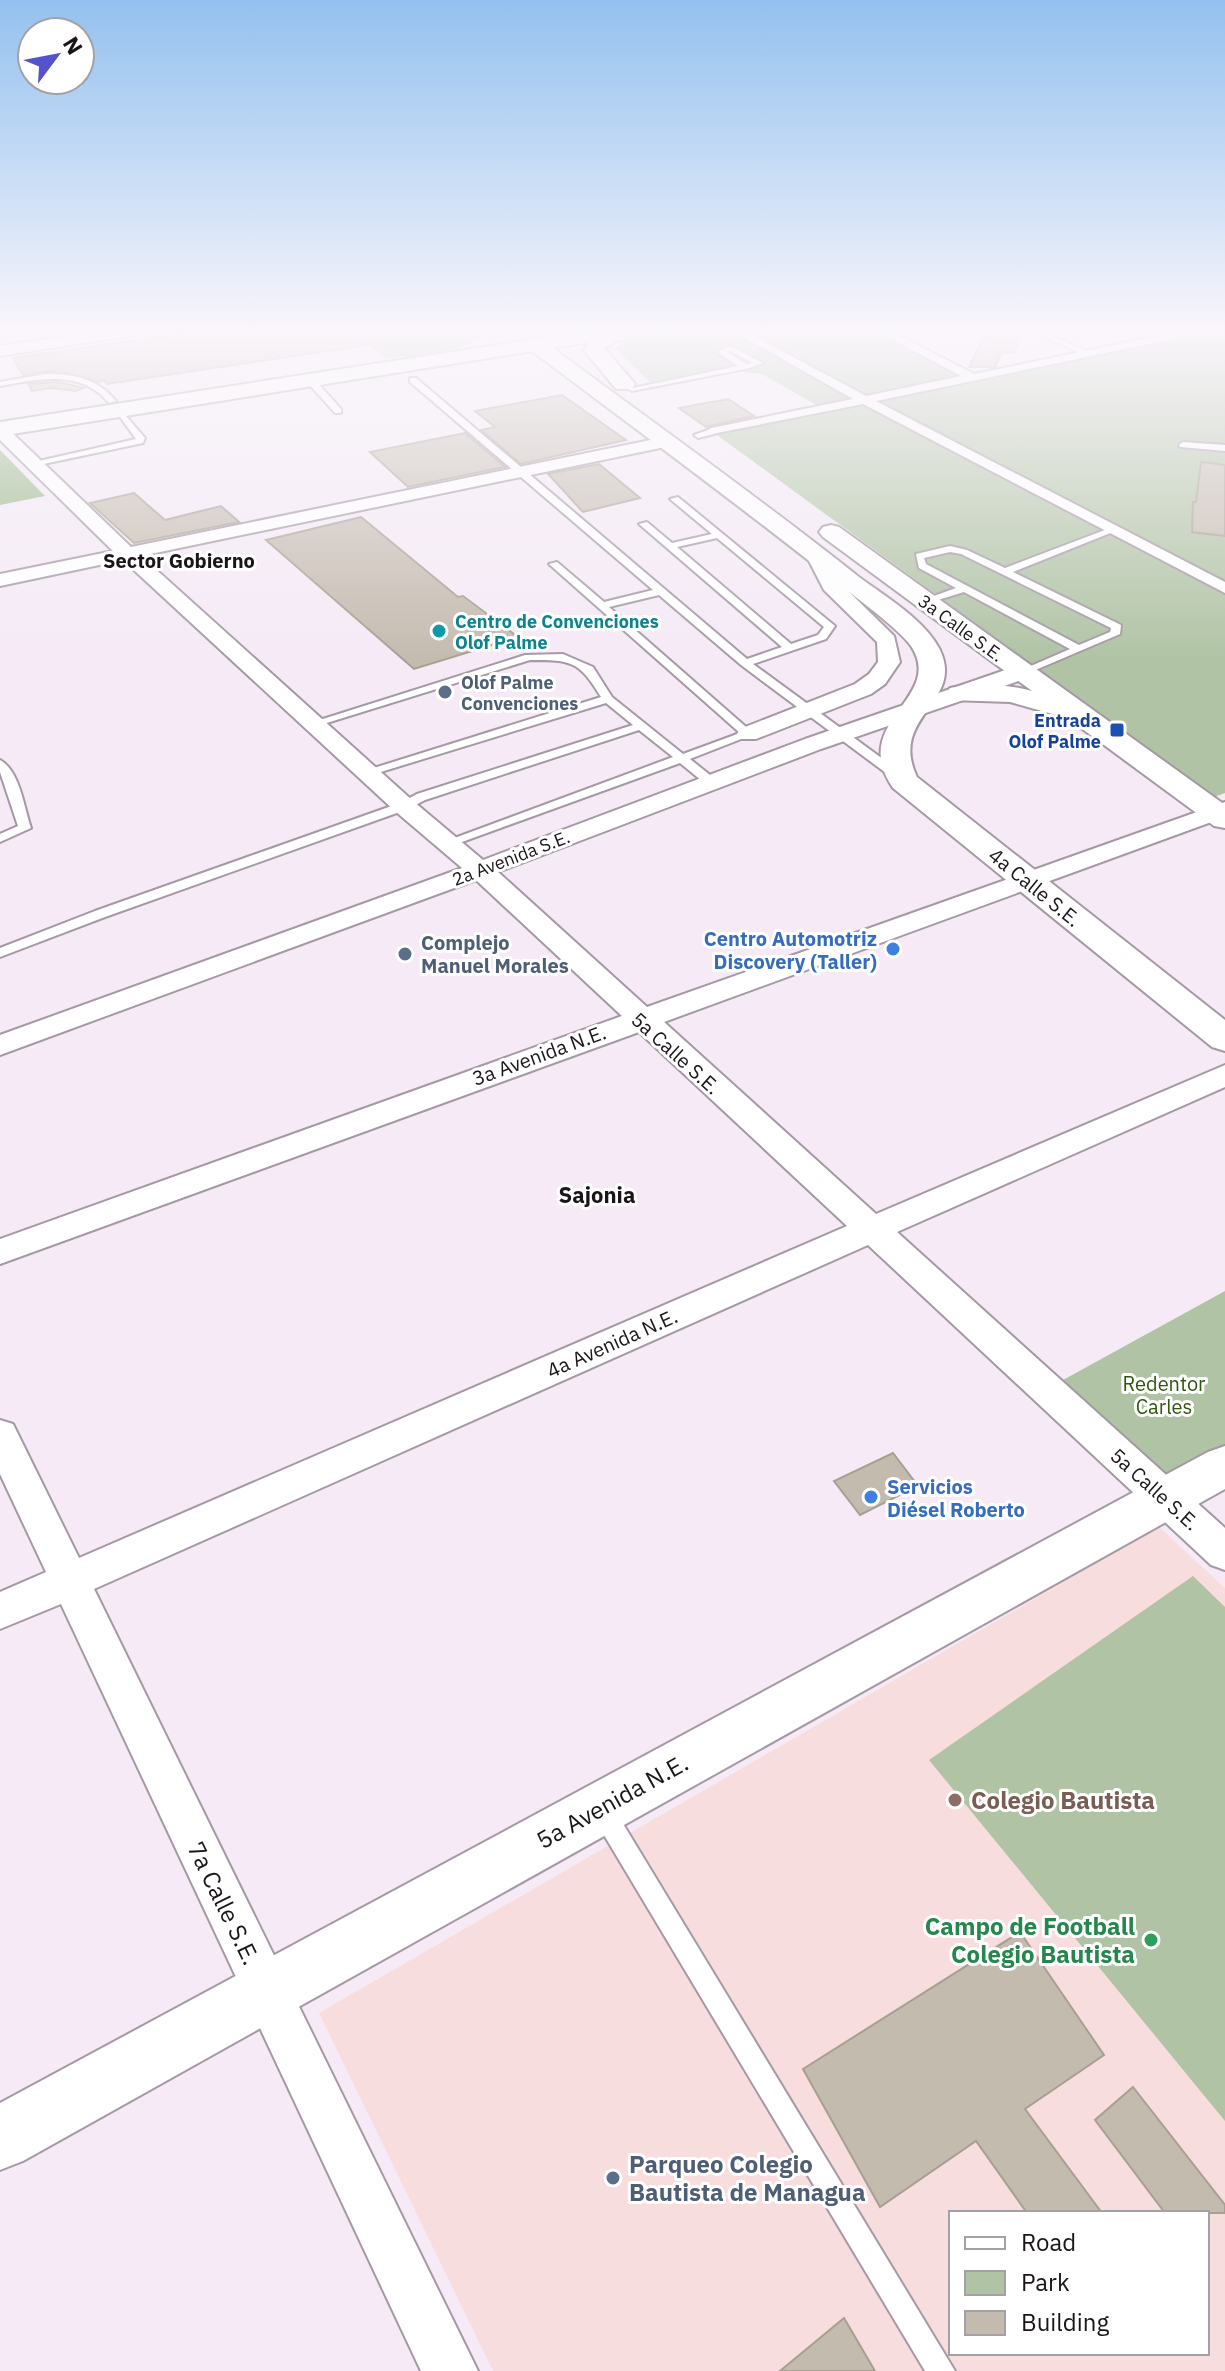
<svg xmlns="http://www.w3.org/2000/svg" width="1225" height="2371" font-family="'IBM Plex Sans',sans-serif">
  <rect width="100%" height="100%" fill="#f5eaf6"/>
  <path fill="#f8ddde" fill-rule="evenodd" d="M1159,1527l66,61v783h-732l-174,-358zM951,2213h256v140h-256z"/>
  <g fill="#b0c3a4">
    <path d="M354,330h138c-19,22 -77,24 -106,29z"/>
    <path d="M683,330h185l45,19 45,25 134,-19 97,-25h36v463l-11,4 -504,-367 108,-24 -56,-32 -31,-3 -77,15 -39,-38 14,-9z"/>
    <path d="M1225,1291v157l-59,35 -103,-103z"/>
    <path d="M1193,1576l32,31v514l-296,-361z"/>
  </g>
  <path fill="#96b583" d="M0,450l45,46 -45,9z"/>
  <g fill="#c4bbaf" stroke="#a89f93" stroke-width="2">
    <path d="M204,330h175l1,13 -273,41 -3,-4 -6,2 -32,-10 -21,-1 -22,4 -10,-17z"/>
    <path d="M987,330h37l-11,23 -11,-1 -7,15h-26z"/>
    <path d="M58,382l26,6 -8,3 -25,-3 -19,3 -4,-7z"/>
    <path d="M562,395l64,45 -105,24 -40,-34 14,-3 -20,-16z"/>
    <path d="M728,399l26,17 -48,11 -27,-19z"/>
    <path d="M465,433l40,34 -97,20 -38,-35z"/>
    <path d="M1201,462l24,3v71l-33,-4 1,-30h3z"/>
    <path d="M599,464l41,34 -57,14 -35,-38z"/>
    <path d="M134,493l31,27 56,-14 18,16 -105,21 -44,-40z"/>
    <path d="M361,517l97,80 5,-1 55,41 -104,32 -148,-129z"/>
    <path d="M893,1453l25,33 -58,29 -26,-34z"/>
    <path d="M1020,1932l84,123 -79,54 77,104h-75l-51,-72 -96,66 -77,-138z"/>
    <path d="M1133,2087l92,118v8h-60l-70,-93z"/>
    <path d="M844,2318l31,53h-95z"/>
  </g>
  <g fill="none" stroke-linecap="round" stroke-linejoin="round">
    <g stroke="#a499a4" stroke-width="4">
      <g id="service">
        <path d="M1031,330h9l51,23 -7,2z"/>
        <path d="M730,346l33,17 -18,6 -113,22 -4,-2 110,-23 -21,-14zM730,351l23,12 -7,1 -19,-12z"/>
        <path d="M45,374c29,0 52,4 71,27l-7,2c-28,-34 -70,-24 -109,-17v-4z"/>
        <path d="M307,378h6l28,31v4h-6l-28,-31z"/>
        <path d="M410,378h6l331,281 35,-12 -143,-123 8,-2 25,21 40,-9 -42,-35 8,-2 157,129 -9,13 -73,25 149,109v6h-8l-153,-114 -82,-70 -50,12 145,127 -64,25 25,20v6h-8l-27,-22 -229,83 -4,1 -6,-4 232,-86 -34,-27 -214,70 -17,9 -303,108 -105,40v-9l95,-37 305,-108 17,-9 216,-69 -27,-22 -235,72 -4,1 -6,-4 240,-75c-22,-36 -29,-37 -71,-37l-213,66 -10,-2 218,-69 38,-1 30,13 19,30 71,57 57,-21 -191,-169 8,-2 47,40 49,-12 -243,-208zM717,538l107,89 -6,8 -27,9 -114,-97z"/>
        <path d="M119,408l26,30 -2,5 -109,23 -4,-3 106,-24 -21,-29z"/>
        <path d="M711,429l3,1v4l-16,4 -4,-3z"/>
        <path d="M1183,442l42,3v6l-45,-4 -1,-2z"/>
        <path d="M1110,528l8,2 -105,42 108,53 -1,9 -94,40 -9,-2 53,-23 -106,-57 -39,12 -5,-3 36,-13 -37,-20 -3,-14 34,-8 17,4 38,18zM950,552l11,2 150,74 -1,4 -31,13 -153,-81 -2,-6z"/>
        <path d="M0,760c20,11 24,48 31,68l-31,14v-8l18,-8 -18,-54z"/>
        <path d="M603,1801l8,3 344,567h-30l-330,-551 -3,-8 3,-8z"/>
      </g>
    </g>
    <g stroke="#a499a4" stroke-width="4">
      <path id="pedestrian" d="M731,330h12l123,66 95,-20 -86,-46h13l86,44 214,-44h19l-5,3 -326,68 349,181v11l-362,-189 -156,31 -2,-3 6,-4 142,-29z"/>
    </g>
    <g stroke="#a499a4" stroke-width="4">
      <g id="minor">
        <path d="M113,330h34l-7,4 -140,22v-10z"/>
        <path d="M0,426l6,1 125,120 534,-110 6,1 3,4 -3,4 -6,1 -524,109 272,245 70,59 322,-121 209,-72h16l3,5 -3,5 -209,72 -323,123 149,135 578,-205v15l-561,205 212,192 349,-149v22l-328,145 328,296v42l-14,-5 -343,-320 -774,344 384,782h-57l-360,-767 -61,25v-37l46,-20 -46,-98v-54l13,4 66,134 768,-332 -208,-194 -639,232v-25l622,-223 -146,-136 -476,175v-20l462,-167 -67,-57 -272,-251 -123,26v-12l113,-23 -113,-111z"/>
        <path d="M816,549l7,2 17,32 54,53 6,26 -15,22 -14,10 -115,45h-16l-3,-5 3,-5 115,-45 14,-10 9,-12 -1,-20 -53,-52 -18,-35z"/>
      </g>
    </g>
    <g stroke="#a499a4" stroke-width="4">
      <g id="tertiary">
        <path d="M535,338l7,2c106,79 214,155 317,237 27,20 66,43 81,73 25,53 -52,66 -23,127l308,243v31l-13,-4 -319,-259c-46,-67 53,-89 18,-142 -14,-20 -71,-60 -93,-78 -95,-75 -193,-147 -290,-220l-2,-4 2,-4z"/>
        <path d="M831,525l8,2 386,278v23l-11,-2 -152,-112 -6,1 -46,-13 -60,-2 -4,-6 4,-6c26,-6 57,-4 82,3l-209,-154 -4,-5 4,-5z"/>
        <path d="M1225,1446v43l-1202,672 -23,9v-67l1208,-651z"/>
      </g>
    </g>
    <g stroke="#a499a4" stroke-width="4">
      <path id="trunk" d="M593,330h46c-8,11 -26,8 -34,19l30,35 -3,5h-16l-32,-39 5,-8 -589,94v-14z"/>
    </g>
    <use href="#service" fill="#fff" fill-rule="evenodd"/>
    <use href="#pedestrian" fill="#fff" fill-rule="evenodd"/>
    <use href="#minor" fill="#fff" fill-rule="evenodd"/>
    <use href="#tertiary" fill="#fff" fill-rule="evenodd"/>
    <use href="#trunk" fill="#fff" fill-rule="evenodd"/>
  </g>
  <linearGradient id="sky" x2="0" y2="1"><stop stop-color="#93c1ef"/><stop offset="0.5" stop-color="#faf6fb"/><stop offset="1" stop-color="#faf6fb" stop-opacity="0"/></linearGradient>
  <rect width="1225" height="662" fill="url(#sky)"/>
  <circle fill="#0f9aa8" stroke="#fff" stroke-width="3" cx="439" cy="631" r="8"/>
  <g fill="#5c6f8a" stroke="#fff" stroke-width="3">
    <circle cx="445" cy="692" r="8"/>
    <circle cx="405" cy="954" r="8"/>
    <circle cx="613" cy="2178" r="8"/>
  </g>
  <rect fill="#1a4fb4" stroke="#fff" stroke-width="3" x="1109" y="722" width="16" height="16" rx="4"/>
  <g fill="#3f7fe0" stroke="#fff" stroke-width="3">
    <circle cx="893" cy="949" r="8"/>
    <circle cx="871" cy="1497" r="8"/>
  </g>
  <circle fill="#8d6e63" stroke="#fff" stroke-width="3" cx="955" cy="1800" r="8"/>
  <circle fill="#2e9e5b" stroke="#fff" stroke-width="3" cx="1151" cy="1940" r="8"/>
  <g text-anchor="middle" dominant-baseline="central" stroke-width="6" stroke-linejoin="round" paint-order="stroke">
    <g font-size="18" font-weight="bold" fill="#0d838f" stroke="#fff" text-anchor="start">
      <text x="455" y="621">Centro de Convenciones<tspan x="455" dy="21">Olof Palme</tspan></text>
    </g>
    <g font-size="18" fill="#191519" stroke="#fff">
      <text transform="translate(961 628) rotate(36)">3a Calle S.E.</text>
      <text transform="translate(511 858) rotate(-21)">2a Avenida S.E.</text>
    </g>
    <g font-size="18" font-weight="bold" fill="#4e5e75" stroke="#fff" text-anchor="start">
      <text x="461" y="682">Olof Palme<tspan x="461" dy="21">Convenciones</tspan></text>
    </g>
    <g font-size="18" font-weight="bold" fill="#164399" stroke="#fff" text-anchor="end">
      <text x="1101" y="720">Entrada<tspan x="1101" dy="21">Olof Palme</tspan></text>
    </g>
    <g font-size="20" font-weight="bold" fill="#191519" stroke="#fff">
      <text x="179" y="560">Sector Gobierno</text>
    </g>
    <g font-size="20" fill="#191519" stroke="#fff">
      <text transform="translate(1035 887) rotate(39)">4a Calle S.E.</text>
      <text transform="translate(676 1053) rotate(42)">5a Calle S.E.</text>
      <text transform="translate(539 1055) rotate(-20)">3a Avenida N.E.</text>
      <text transform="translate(612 1343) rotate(-24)">4a Avenida N.E.</text>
      <text transform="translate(1155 1489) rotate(42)">5a Calle S.E.</text>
    </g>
    <g font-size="20" font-weight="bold" fill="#366cbe" stroke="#fff" text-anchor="end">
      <text x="877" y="938">Centro Automotriz<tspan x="877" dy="23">Discovery (Taller)</tspan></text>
      <text x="887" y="1486" text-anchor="start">Servicios<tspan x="887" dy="23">Diésel Roberto</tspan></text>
    </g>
    <g font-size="20" font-weight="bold" fill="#4e5e75" stroke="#fff" text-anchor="start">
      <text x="421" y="942">Complejo<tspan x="421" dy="23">Manuel Morales</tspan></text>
    </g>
    <g font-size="20" fill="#30560e" stroke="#fff">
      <text x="1164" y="1383">Redentor<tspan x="1164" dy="23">Carles</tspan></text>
    </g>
    <g font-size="22" font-weight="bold" fill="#191519" stroke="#fff">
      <text x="597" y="1194">Sajonia</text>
    </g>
    <g font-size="24" font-weight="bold" fill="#785e54" stroke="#fff" text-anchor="start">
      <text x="971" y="1800">Colegio Bautista</text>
    </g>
    <g font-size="24" fill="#191519" stroke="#fff">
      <text transform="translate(612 1801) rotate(-29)">5a Avenida N.E.</text>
      <text transform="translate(224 1903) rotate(64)">7a Calle S.E.</text>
    </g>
    <g font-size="24" font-weight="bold" fill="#27864d" stroke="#fff" text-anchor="end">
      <text x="1135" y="1926">Campo de Football<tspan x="1135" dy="28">Colegio Bautista</tspan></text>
    </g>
    <g font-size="24" font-weight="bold" fill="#4e5e75" stroke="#fff" text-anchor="start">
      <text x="629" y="2164">Parqueo Colegio<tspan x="629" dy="28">Bautista de Managua</tspan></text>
    </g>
  </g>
  <rect x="949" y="2211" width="260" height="144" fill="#ffffff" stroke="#a3a1a3" stroke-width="2"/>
  <rect x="965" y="2237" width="40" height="12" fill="#ffffff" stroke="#a3a1a3" stroke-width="2"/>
  <text x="1021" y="2251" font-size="24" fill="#191519">Road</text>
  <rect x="965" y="2271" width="40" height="24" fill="#b0c3a4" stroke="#a3a1a3" stroke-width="2"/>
  <text x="1021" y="2291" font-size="24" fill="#191519">Park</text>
  <rect x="965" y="2311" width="40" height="24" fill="#c4bbaf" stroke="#a3a1a3" stroke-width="2"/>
  <text x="1021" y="2331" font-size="24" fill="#191519">Building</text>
  <g transform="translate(56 56) rotate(58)"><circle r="38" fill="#ffffff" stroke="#a3a1a3" stroke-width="2"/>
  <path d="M0-6L14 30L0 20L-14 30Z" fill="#5553cb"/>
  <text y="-12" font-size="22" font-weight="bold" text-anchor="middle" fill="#191519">N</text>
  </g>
</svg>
